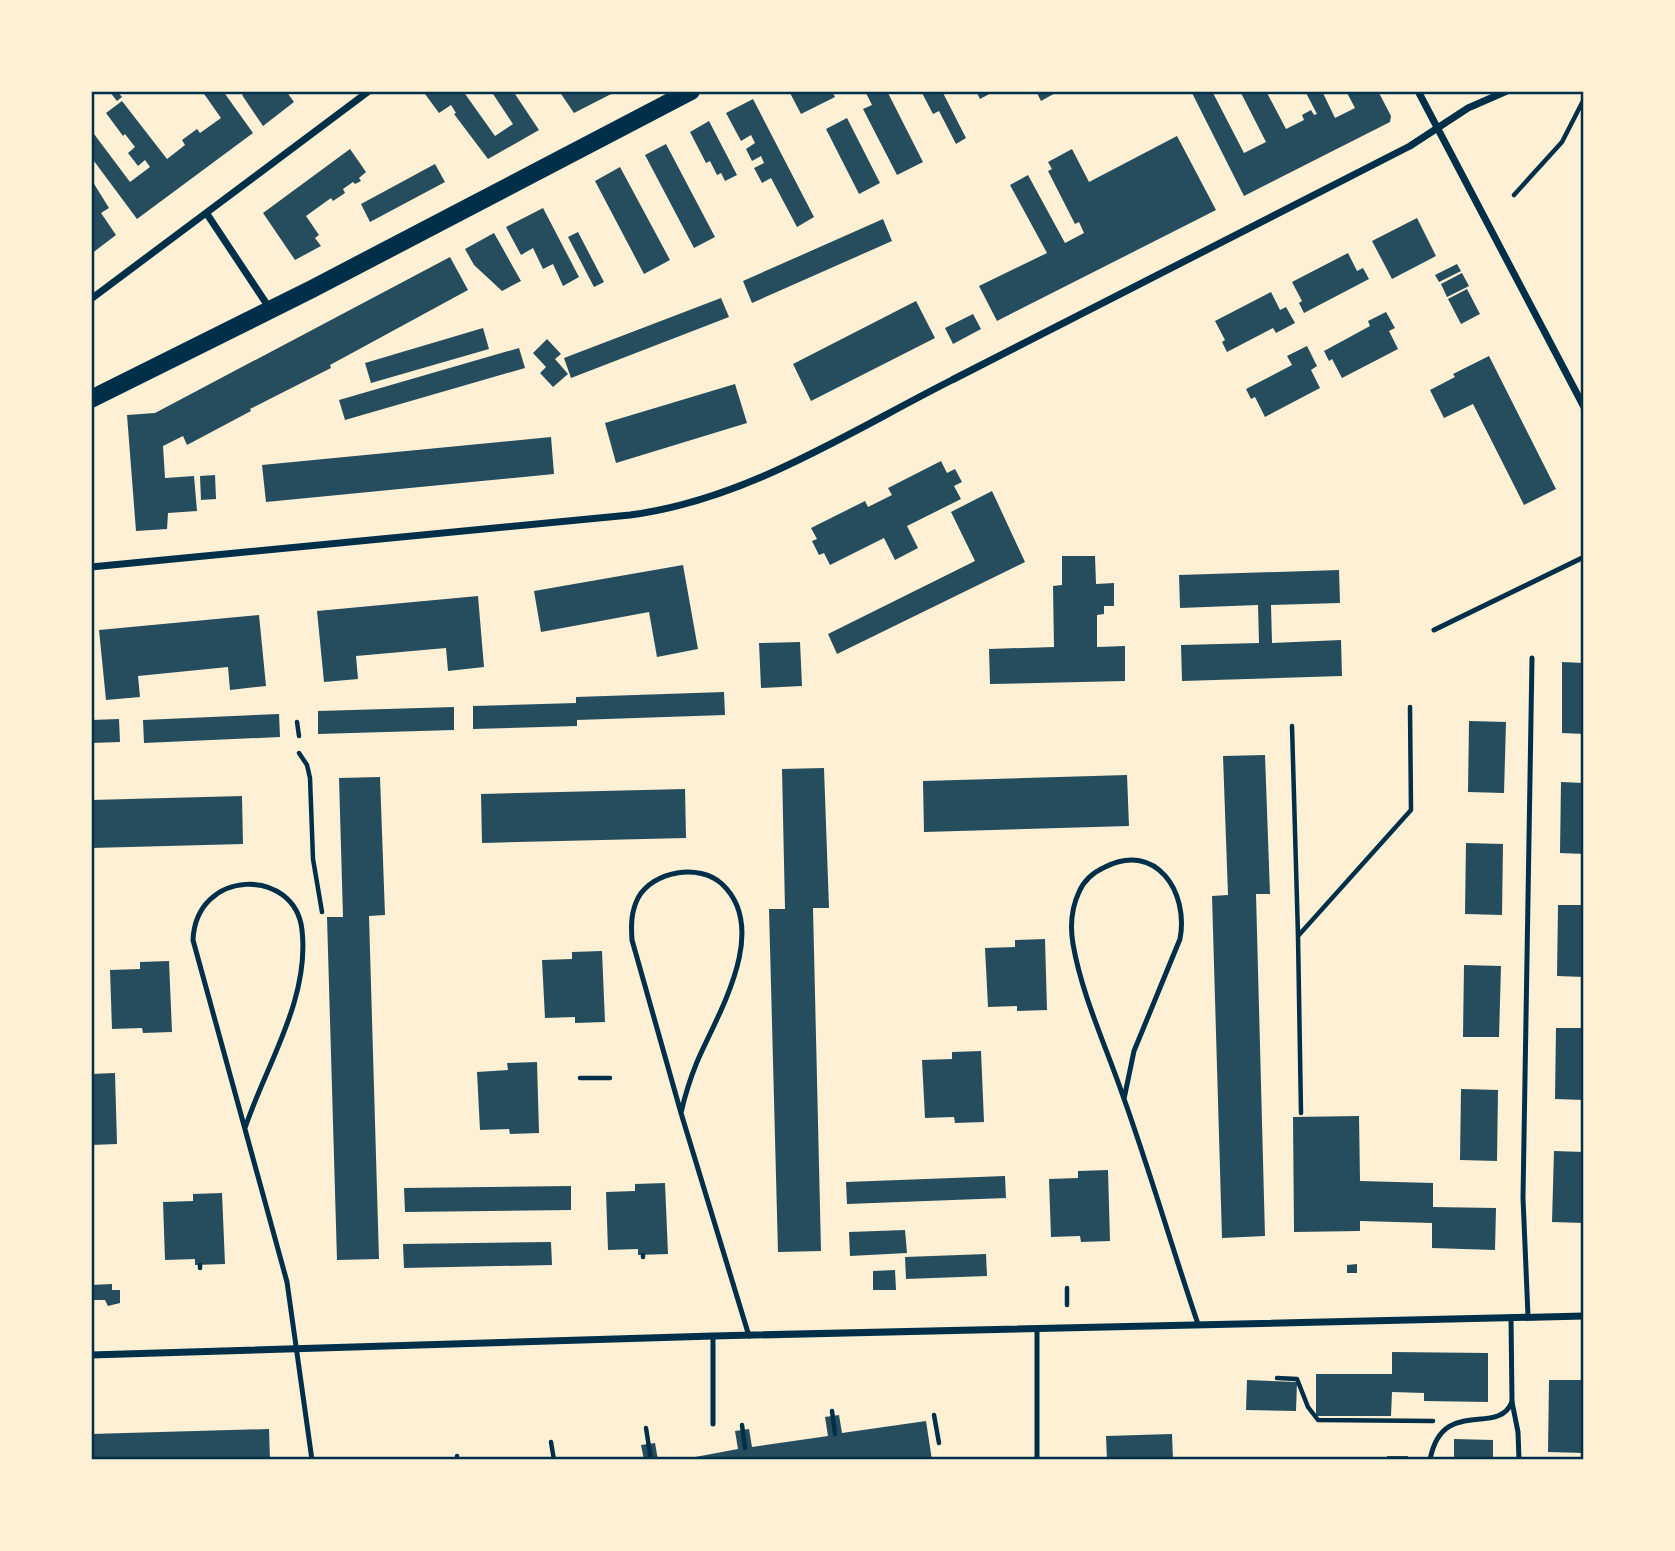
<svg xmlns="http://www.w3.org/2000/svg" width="1675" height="1551" font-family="'Sofia Sans Condensed',sans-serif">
  <rect width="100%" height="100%" fill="#fdf0d5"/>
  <g fill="#264d5e">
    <path d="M109,91h8l5,6 -5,4z"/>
    <path d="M202,91h21l30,42 -116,86 -46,-62v-27l39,52 20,-15 -5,-7 -7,6 -10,-13 7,-6 -10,-13 -2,2 -17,-23 16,-12 45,58 18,-14 -3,-5 15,-11 3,4 21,-15z"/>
    <path d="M248,91h38l8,11 -31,24 -21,-31z"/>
    <path d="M428,91h35l32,45 18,-12 -22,-33h22l26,39 -51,29 -34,-45 2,-1 -5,-8 -12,8 -14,-19z"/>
    <path d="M559,91h58l-43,22z"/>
    <path d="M789,91h43l3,6 -34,17z"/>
    <path d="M865,91h22l36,71 -26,13 -34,-66 9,-4z"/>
    <path d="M921,91h21l24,47 -10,6 -17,-33 -6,3z"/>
    <path d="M976,91h19l-15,8z"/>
    <path d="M1036,91h23l-18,10z"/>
    <path d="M1191,91h21l32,62 22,-11 -26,-51h26l20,38 18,-9 -2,-5 9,-5 3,5 3,-1 -12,-23h17l13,27 20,-10 -9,-17h32l13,25 -1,6 -146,74z"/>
    <path d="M753,99l61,118 -17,10 -26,-49 -9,5 -8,-15 10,-5 -3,-7 -9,5 -6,-12 9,-6 -4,-8 -10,6 -15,-28z"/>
    <path d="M847,118l33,65 -21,11 -33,-65z"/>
    <path d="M709,121l28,54 -12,6 -4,-8 -4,2 -7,-14 -4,2 -16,-31z"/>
    <path d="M1177,136l39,74 -219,111 -18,-35 68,-33 -37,-68 18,-10 37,68 19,-10 -5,-11 -4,2 -27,-53 4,-2 -4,-7 24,-13 17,33z"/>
    <path d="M666,144l49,93 -21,11 -49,-93z"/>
    <path d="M350,149l16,23 -7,6 2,3 -6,3 -2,-2 -10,7 2,4 -12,8 -2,-3 -25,18 13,19 -4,3 6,8 -26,14 -32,-47z"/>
    <path d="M435,164l10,18 -75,40 -9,-18z"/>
    <path d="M620,167l50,93 -26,14 -49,-93z"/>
    <path d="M91,179l18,29 -8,5 15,22 -25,19v-50l2,-2 -2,-4z"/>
    <path d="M543,208l36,69 -16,9 -10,-22 -10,5 -10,-21 -12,7 -15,-28z"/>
    <path d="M1417,218l19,38 -44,23 -20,-38z"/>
    <path d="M883,219l9,22 -140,62 -9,-22z"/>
    <path d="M578,232l26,50 -10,5 -26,-50z"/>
    <path d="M494,233l27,48 -19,10 -28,-26 -9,-16z"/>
    <path d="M1348,253l9,18 6,-3 6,11 -65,34 -5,-10 3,-2 -10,-19z"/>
    <path d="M450,257l18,33 -138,75 1,3 -81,41 1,2 -64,34 -4,-9 -20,10 2,32 29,-2 3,35 -29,2 -1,16 -31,2 -9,-116 28,-2z"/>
    <path d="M1457,264l4,7 -22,11 -4,-7z"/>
    <path d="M1462,273l7,13 -22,11 -6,-13z"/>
    <path d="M1467,289l13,25 -19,10 -13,-25z"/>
    <path d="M1271,292l9,18 6,-3 9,16 -19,10 -3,-5 -46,24 -5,-10 3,-2 -10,-19z"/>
    <path d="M721,298l8,19 -158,61 -7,-20z"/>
    <path d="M916,301l19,37 -124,63 -18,-37z"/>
    <path d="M1386,312l9,16 -6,3 9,18 -56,29 -10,-19 -3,2 -5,-10 46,-25 -2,-5z"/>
    <path d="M973,314l8,15 -28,15 -8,-16z"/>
    <path d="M483,328l6,21 -118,34 -6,-20z"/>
    <path d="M547,339l14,15 -6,5 13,15 -15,13 -13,-14 6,-6 -13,-14z"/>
    <path d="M1307,346l10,20 -6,4 9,18 -55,29 -10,-20 -4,2 -5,-10 46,-24 -5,-9z"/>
    <path d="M519,348l6,20 -180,52 -6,-20z"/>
    <path d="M1489,356l67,133 -32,16 -51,-101 -29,14 -14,-28 25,-13 -2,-3z"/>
    <path d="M735,384l12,39 -131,40 -11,-40z"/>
    <path d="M551,437l3,37 -288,28 -4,-37z"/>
    <path d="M941,461l6,12 8,-4 7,13 -8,4 7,13 -54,27 11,22 -23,12 -11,-22 -54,27 -6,-12 -5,2 -7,-14 5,-2 -6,-11 54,-27 3,6 24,-12 -4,-7z"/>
    <path d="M215,475l1,24 -15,1 -1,-24z"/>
    <path d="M992,491l33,71 -188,92 -9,-20 147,-73 -24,-49z"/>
    <path d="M1062,556h33l1,28 18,-1v23h-10v8l-7,1v32l28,-1v35l-135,3 -1,-35 65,-2 -1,-61 9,-1z"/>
    <path d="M683,565l15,84 -41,8 -8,-45 -108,20 -7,-41z"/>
    <path d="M1339,570l1,33 -69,2 1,38 69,-3 1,36 -160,5 -1,-36 78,-2 -1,-38 -78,3 -1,-33z"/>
    <path d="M478,596l6,71 -36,4 -2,-23 -90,8 2,23 -34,3 -7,-71z"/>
    <path d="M259,615l7,71 -36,4 -2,-23 -90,9 2,21 -34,3 -7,-70z"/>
    <path d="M800,642l2,44 -41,2 -2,-45z"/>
    <path d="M1562,662l22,1v71l-22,-1z"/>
    <path d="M724,692l1,23 -148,5v6l-104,3v-23l103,-3v-6z"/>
    <path d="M454,707v23l-136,4v-23z"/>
    <path d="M279,714l1,23 -136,6 -1,-23z"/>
    <path d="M119,719l1,23 -29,1v-23z"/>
    <path d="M1469,721l37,1 -2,71 -36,-1z"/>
    <path d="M1265,755l5,139h-14l9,342 -43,2 -10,-342 16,-1 -5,-139z"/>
    <path d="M824,768l5,140h-16l8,343 -43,1 -9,-343h16l-3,-140z"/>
    <path d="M1127,775l2,51 -205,6 -1,-51z"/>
    <path d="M380,777l5,138 -16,1 10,343 -42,1 -10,-343h16l-4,-139z"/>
    <path d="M1561,782l23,1v71l-24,-1z"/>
    <path d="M685,789l1,49 -204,5 -1,-49z"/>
    <path d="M242,796l1,48 -152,4v-48z"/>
    <path d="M1466,843l37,1 -1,71 -37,-1z"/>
    <path d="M1558,905h26v72l-27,-1z"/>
    <path d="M1045,939l2,71 -30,1v-5l-29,1 -3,-59 30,-1v-7z"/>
    <path d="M602,951l3,71 -30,1v-6l-30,1 -3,-58 30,-1v-7z"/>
    <path d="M169,961l3,71 -29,1 -1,-5 -30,1 -2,-59 30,-1v-7z"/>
    <path d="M1464,965l37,1 -2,71h-36z"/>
    <path d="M1556,1028h28v72l-29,-1z"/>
    <path d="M981,1051l3,71 -29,1 -1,-6 -29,1 -3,-58 30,-1v-7z"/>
    <path d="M537,1062l2,71 -29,1 -1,-5 -29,1 -3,-58 31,-2 -1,-7z"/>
    <path d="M115,1073l2,71 -26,1v-71z"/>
    <path d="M1461,1089l37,1 -1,71 -37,-1z"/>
    <path d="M1359,1116l1,65 73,2v24l63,1 -1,42 -63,-2v-25l-72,-2v10l-66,1 -1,-115z"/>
    <path d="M1554,1151l30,1v71l-32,-1z"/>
    <path d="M1108,1170l2,71 -29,1 -1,-6 -29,1 -2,-58 29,-1v-7z"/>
    <path d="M1005,1176l1,22 -159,6 -1,-22z"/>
    <path d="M665,1183l3,71 -30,1v-6l-30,1 -2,-58 29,-1v-7z"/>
    <path d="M571,1186v24l-166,2 -1,-24z"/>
    <path d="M222,1193l3,71 -30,1v-6l-30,1 -2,-58 30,-1v-7z"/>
    <path d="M905,1230l2,23 -57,3 -1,-24z"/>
    <path d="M551,1242l1,23 -148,3 -1,-24z"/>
    <path d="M986,1254l1,22 -81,3 -1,-22z"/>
    <path d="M1357,1264v9h-10v-8z"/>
    <path d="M895,1270l1,20h-23v-19z"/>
    <path d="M112,1284v6h8v13l-12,3 -3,-6h-14v-15z"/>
    <path d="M1392,1352l96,1v49l-64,-1v-8l-32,-1 -1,24h-75v-42h76z"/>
    <path d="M1247,1380l50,2 -1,29 -50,-1z"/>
    <path d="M1549,1380h35v73l-36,-1z"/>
    <path d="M839,1415l3,18 84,-12 6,39h-253l59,-11 -3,-18 14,-2 3,18 76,-11 -3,-19z"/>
    <path d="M269,1429l1,31h-179v-26z"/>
    <path d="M1172,1434l1,26h-66l-1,-24z"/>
    <path d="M1454,1439l39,1v20h-39z"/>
    <path d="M655,1443l3,17h-14l-3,-15z"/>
    <rect x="1387" y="1456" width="21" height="4"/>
  </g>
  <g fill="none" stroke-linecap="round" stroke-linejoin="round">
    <g stroke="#003049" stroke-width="4.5">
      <path d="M1514,195l48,-53 22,-43"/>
      <path d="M297,722l2,14"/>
      <path d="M1292,726l6,210"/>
      <path d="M299,753l8,12 3,13 3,81 9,53"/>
      <path d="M580,1078h30"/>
      <path d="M1301,1113l-3,-177 113,-126 -1,-103"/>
      <path d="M643,1257v-2"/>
      <path d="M200,1265v3"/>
      <path d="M1067,1288v17"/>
      <path d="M1277,1378l20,1 11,28 10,13 115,1"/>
      <path d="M832,1411l3,23"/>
      <path d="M934,1415l5,28"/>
      <path d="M742,1425l3,23"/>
      <path d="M646,1428l5,32"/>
      <path d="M551,1442l3,18"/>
      <path d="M457,1456v4"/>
    </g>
    <g stroke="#003049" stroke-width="5">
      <path d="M1434,630l150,-73"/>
      <path d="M1124,1099l10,-48 46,-112c9,-47 -24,-98 -75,-72 -11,5 -21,13 -26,25 -8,17 -9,34 -6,52 9,52 33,102 50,152 27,75 49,152 75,228"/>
      <path d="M681,1113c4,-18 9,-34 16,-51 20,-47 74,-132 25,-178 -23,-21 -69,-13 -84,14 -7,14 -7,27 -6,42l49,173 68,223"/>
      <path d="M245,1128c21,-63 65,-129 57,-198 -7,-63 -106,-62 -109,10l94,342 25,178"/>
      <path d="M1528,1316l-5,-118 9,-540"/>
      <path d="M1511,1317l1,85 6,30 1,28"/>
      <path d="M713,1424v-88"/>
      <path d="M1037,1460v-132"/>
      <path d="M1430,1460c12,-64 68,-23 82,-58"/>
    </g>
    <g stroke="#003049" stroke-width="7">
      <path d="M1418,91l166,316"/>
      <path d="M207,214l63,95"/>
      <path d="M91,299l278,-208"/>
      <path d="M91,567l539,-52c116,-15 219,-83 322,-135 153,-78 306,-156 458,-234l58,-38 39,-17"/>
      <path d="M91,1355l622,-19 871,-20"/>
    </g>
    <path stroke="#003049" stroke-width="18" d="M91,399l221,-110 379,-198"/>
  </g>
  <rect width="1675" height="1551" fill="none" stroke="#fdf0d5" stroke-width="186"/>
  <rect x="93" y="93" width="1489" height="1365" fill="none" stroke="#003049" stroke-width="2.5"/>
</svg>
